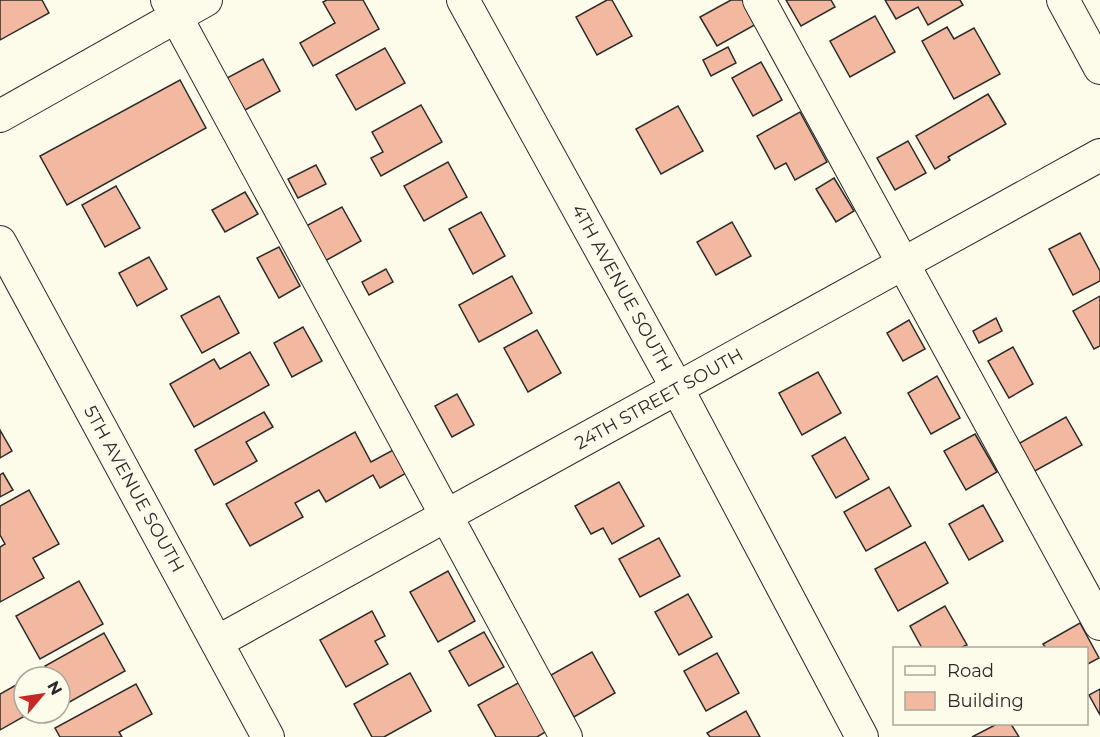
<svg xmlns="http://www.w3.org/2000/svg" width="1100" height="737" font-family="Montserrat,sans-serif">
  <rect width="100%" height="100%" fill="#fdfbea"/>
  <g fill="#f2b8a0" stroke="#2b2b2b" stroke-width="1.5">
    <path d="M0,0h42l7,13 -49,27z"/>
    <path d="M327,0h36l16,29 -66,37 -13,-23 35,-20 -12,-21z"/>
    <path d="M607,0h5l20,36 -35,19 -21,-38z"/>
    <path d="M731,0h17l12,22 -43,24 -17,-29z"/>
    <path d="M786,0h45l4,7 -34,19z"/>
    <path d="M885,0h75l3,5 -35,20 -10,-18 -22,12z"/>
    <path d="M875,16l20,36 -45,25 -20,-36z"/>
    <path d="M947,27l7,12 20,-11 26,46 -46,25 -32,-58z"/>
    <path d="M728,47l8,16 -25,13 -8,-16z"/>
    <path d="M385,48l20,35 -49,27 -20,-35z"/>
    <path d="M263,59l17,32 -35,19 -18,-32z"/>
    <path d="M761,62l21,38 -29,16 -21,-38z"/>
    <path d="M180,80l26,48 -139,77 -27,-49z"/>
    <path d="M988,94l18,30 -58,33 2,3 -15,9 -19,-33z"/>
    <path d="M421,105l21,37 -61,34 -10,-18 12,-6 -11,-20z"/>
    <path d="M678,106l25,45 -42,23 -25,-45z"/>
    <path d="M800,112l27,50 -32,18 -9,-17 -11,6 -18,-33z"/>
    <path d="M908,141l18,32 -31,17 -18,-32z"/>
    <path d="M448,162l19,35 -43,24 -20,-35z"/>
    <path d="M316,165l10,19 -28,14 -10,-19z"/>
    <path d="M834,178l20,33 -18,11 -20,-33z"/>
    <path d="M116,186l24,42 -35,19 -23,-42z"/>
    <path d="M245,192l13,22 -33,18 -13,-22z"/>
    <path d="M342,207l19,34 -36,20 -19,-35z"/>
    <path d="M481,212l24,44 -32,18 -24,-45z"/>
    <path d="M732,222l19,34 -35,19 -19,-33z"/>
    <path d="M1080,233l20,38v10l-27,14 -24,-46z"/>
    <path d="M279,247l21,39 -21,12 -22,-40z"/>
    <path d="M149,257l18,32 -30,17 -18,-33z"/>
    <path d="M386,269l7,13 -24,13 -7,-13z"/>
    <path d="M512,276l20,37 -53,29 -20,-37z"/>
    <path d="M219,296l20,37 -37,20 -21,-37z"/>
    <path d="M1100,296v50l-6,3 -21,-38z"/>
    <path d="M996,318l6,13 -23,12 -6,-12z"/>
    <path d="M909,320l16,29 -22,12 -16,-28z"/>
    <path d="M303,327l19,34 -30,16 -18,-34z"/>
    <path d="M537,330l24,43 -33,19 -24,-44z"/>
    <path d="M1013,347l20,37 -24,14 -21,-37z"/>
    <path d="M250,352l19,33 -75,42 -24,-43 44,-25 6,10z"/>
    <path d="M818,372l23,41 -39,22 -23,-42z"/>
    <path d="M937,376l23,42 -29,16 -23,-41z"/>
    <path d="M457,394l17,31 -22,12 -17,-31z"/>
    <path d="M264,412l9,15 -27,15 11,19 -43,24 -19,-35z"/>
    <path d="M1066,417l16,28 -49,27 -15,-28z"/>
    <path d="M0,430l12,21 -12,7z"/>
    <path d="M355,432l16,30 24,-13 13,23 -28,16 -7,-13 -47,27 -7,-12 -24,13 8,14 -53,29 -24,-42z"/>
    <path d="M975,434l22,38 -31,18 -22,-39z"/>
    <path d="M845,437l24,42 -33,19 -24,-42z"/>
    <path d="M3,473l10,17 -13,7v-22z"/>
    <path d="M619,482l25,44 -32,18 -9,-16 -12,6 -16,-28z"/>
    <path d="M889,487l22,39 -45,25 -22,-39z"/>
    <path d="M29,490l30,54 -26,14 11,20 -44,24v-55l5,-3 -5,-9v-29z"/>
    <path d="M983,505l20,36 -34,19 -20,-36z"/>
    <path d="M659,538l21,38 -40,21 -21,-38z"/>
    <path d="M925,542l23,41 -50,28 -23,-42z"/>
    <path d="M448,571l27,50 -37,21 -28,-50z"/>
    <path d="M79,581l24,43 -63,35 -24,-43z"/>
    <path d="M688,594l24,43 -33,18 -24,-43z"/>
    <path d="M945,606l22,39 -7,3h-38l-12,-22z"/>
    <path d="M372,611l13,25 -10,5 13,23 -42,23 -26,-47z"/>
    <path d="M1080,623l19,35 -13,7v-17h-40l-3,-4z"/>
    <path d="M484,632l20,35 -35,19 -20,-35z"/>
    <path d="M104,633l21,38 -59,33 -6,-12v-15h-8l-7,-11z"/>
    <path d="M592,652l23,41 -41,24 -23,-42z"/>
    <path d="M717,653l22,40 -33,18 -22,-40z"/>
    <path d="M410,673l21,38 -47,26h-12l-18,-33z"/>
    <path d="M520,682l27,49 -10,6h-41l-18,-32z"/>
    <path d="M136,684l16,30 -33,18 3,5h-62l-5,-9z"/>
    <path d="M16,685l8,15v13h6l-30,17v-36z"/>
    <path d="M1100,689v26l-11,-20z"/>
    <path d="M746,711l14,26h-50l-3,-4z"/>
    <path d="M997,724h14l8,13h-47z"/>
  </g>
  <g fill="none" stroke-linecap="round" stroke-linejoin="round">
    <g stroke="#2b2b2b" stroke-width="34">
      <g id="minor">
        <path d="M167,0l399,737"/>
        <path d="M463,0l214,388 185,349"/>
        <path d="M759,0l341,624"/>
        <path d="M1063,0l37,68"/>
        <path d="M0,116l206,-116"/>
        <path d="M0,242l268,495"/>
        <path d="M217,642l883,-487"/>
      </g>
    </g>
    <use href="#minor" stroke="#fdfbea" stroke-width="32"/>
  </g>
  <g text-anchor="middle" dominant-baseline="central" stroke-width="4.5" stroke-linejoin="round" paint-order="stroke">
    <g font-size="18" fill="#2b2b2b" stroke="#fdfbea">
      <text transform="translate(622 288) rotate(61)">4TH AVENUE SOUTH</text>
      <text transform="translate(659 399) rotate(-29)">24TH STREET SOUTH</text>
      <text transform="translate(134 489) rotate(61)">5TH AVENUE SOUTH</text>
    </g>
  </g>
  <rect x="893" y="647" width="195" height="78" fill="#fdfbea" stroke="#a9a89e" stroke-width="1.5"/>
  <rect x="905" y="666" width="30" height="9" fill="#fdfbea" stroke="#a9a89e" stroke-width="1.5"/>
  <text x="947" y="677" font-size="18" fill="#2b2b2b">Road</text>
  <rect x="905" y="692" width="30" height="18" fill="#f2b8a0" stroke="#a9a89e" stroke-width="1.5"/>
  <text x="947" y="707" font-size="18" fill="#2b2b2b">Building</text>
  <g transform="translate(42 695) rotate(61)"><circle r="28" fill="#fdfbea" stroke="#a9a89e" stroke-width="1.5"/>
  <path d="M0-4.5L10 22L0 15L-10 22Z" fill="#c62828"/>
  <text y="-9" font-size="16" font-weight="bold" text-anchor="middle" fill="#2b2b2b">N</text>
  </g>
</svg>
